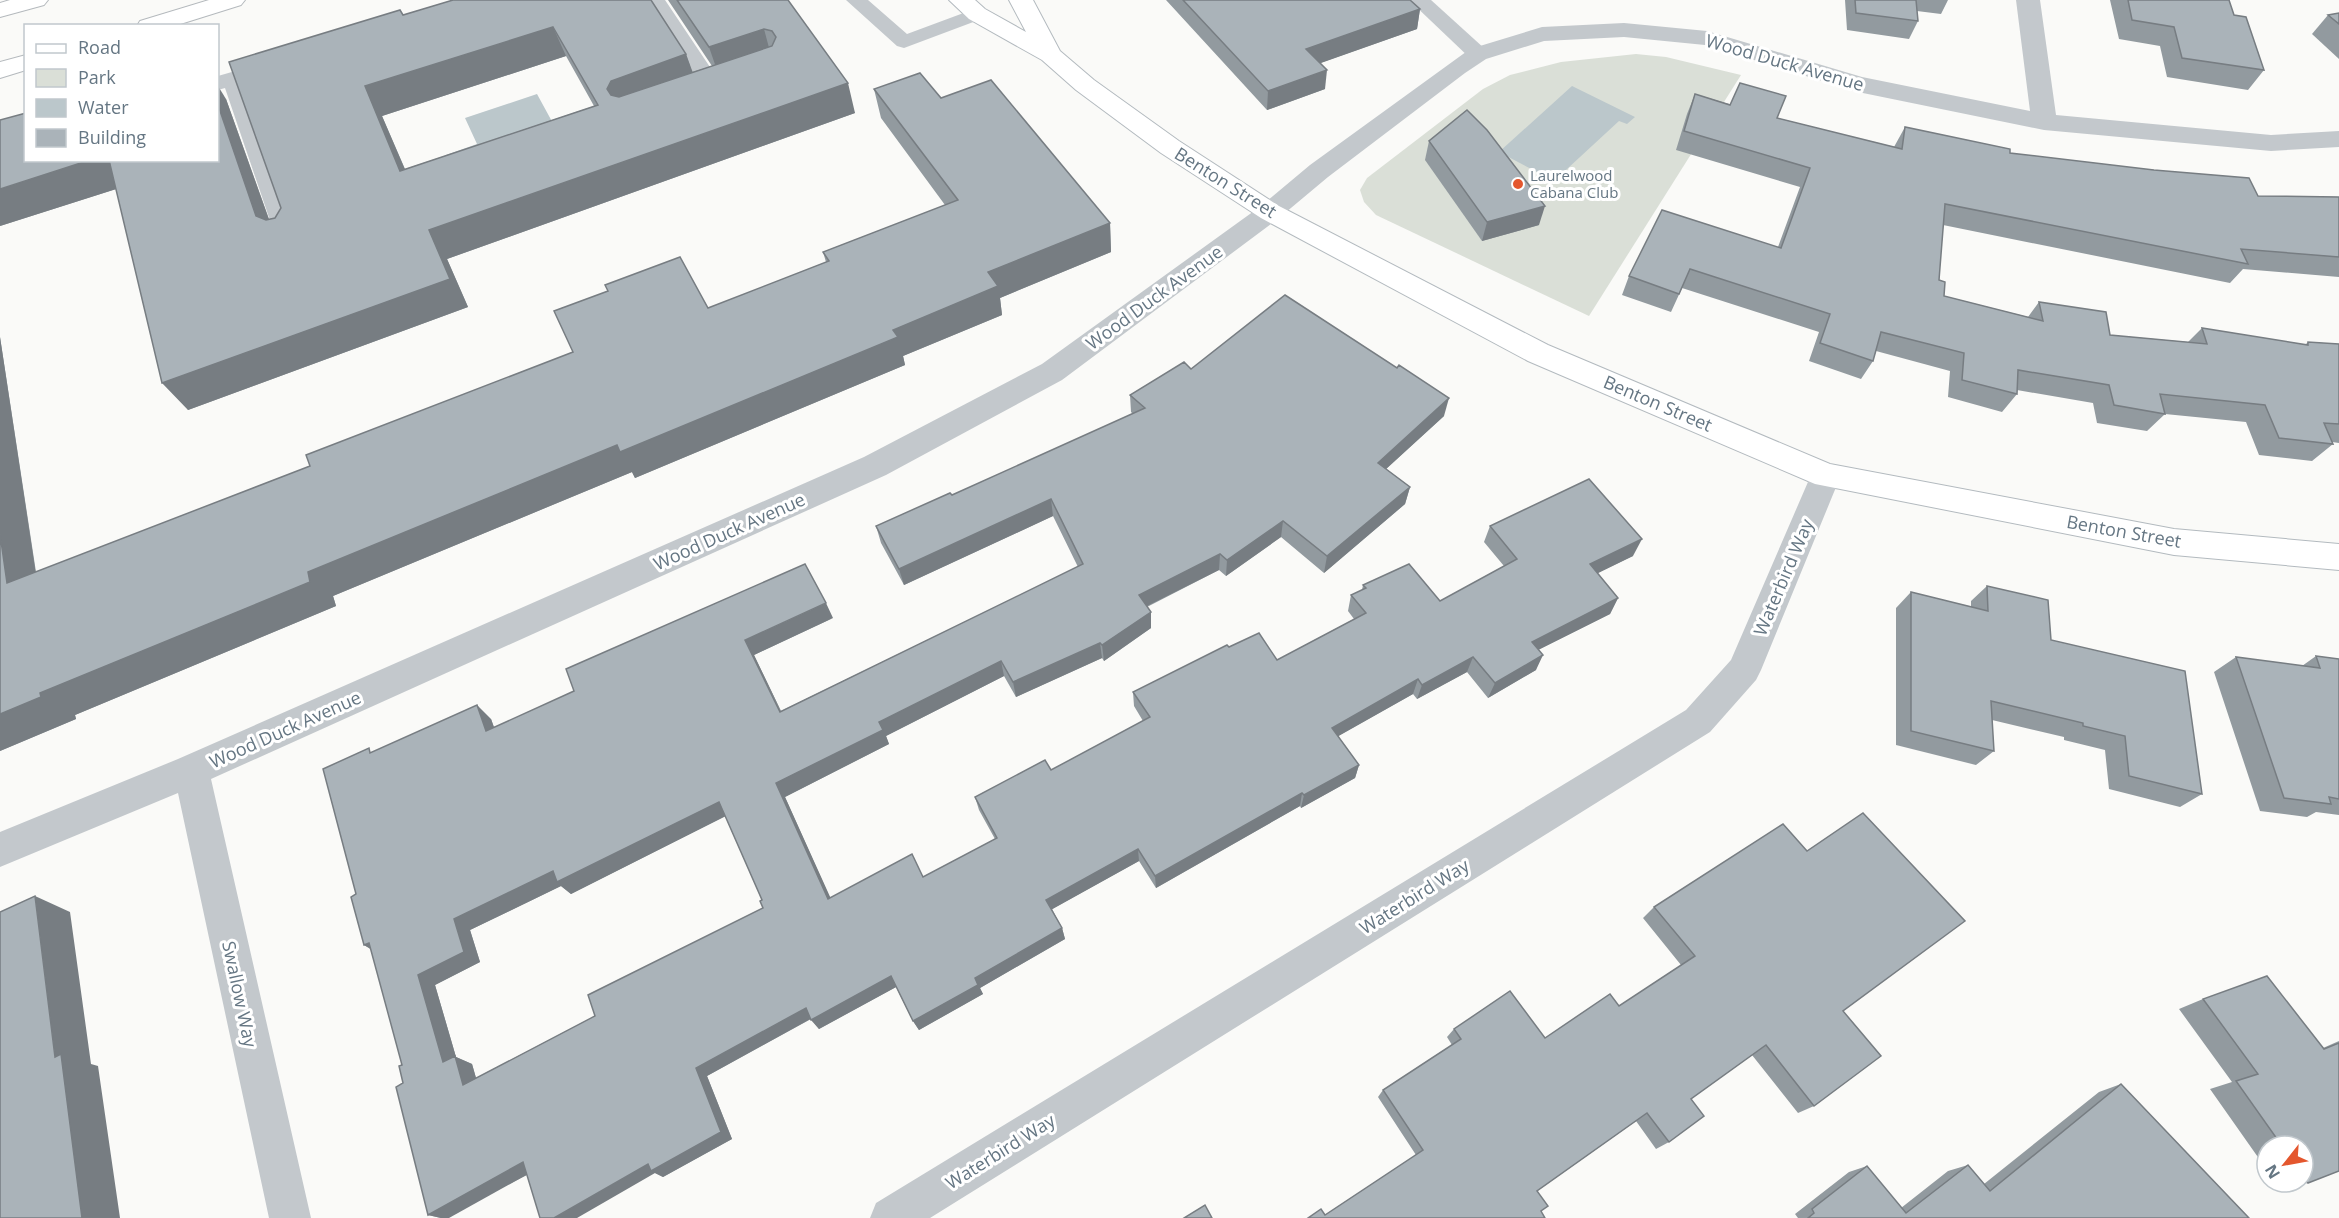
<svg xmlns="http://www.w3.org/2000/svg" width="2339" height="1218" font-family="'Open Sans',sans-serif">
  <rect width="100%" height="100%" fill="#fafaf8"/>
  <path fill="#dadfd7" d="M1636,54l30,3 75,18 -152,241 -213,-101 -12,-13 -4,-12 7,-12 116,-89 27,-14 51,-13z"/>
  <g fill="#bbc7cb">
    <path d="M1572,86l63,31 -8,7 -8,-3 -65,60 -55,-29z"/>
    <path d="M537,94l18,33 -101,45 -8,-17 31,-11 -12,-26z"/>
  </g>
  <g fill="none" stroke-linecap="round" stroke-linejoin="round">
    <g stroke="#b3babf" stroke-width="2">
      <path id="secondary" d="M949,0h26l10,9 41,23 -17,-32h24l27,51 34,29 85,61 100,65 269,139 282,119 344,65 165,15v26l-165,-15 -359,-71 -287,-123 -267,-143 -100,-65 -85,-63 -34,-30 -73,-41z"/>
    </g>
    <g stroke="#b4b9bd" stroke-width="2">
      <g id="highway">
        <path d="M10,0h38l-4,5 -44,12v-14z"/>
        <path d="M209,0h36l-4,5 -67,21h-37l3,-5z"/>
        <path d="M26,55v15l-26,8v-16z"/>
      </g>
    </g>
    <g fill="#c3c8cc" fill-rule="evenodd">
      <path d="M645,0h20l59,88c-7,9 -23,12 -34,10l-3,-5 3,-5 10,-3z"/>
      <path d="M846,0h22l39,34 70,-26 7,2 3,4 -3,4 -80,30 -7,-2z"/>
      <path d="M1409,0h22l54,49 3,5 -3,5 -7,1 -7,-1z"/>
      <path d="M270,61l7,2 3,5 -3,5 -33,9 56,156 -4,6 -8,2 -8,-2 -4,-6 -51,-150 -7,2v-14z"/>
    </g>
    <g fill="#c3c8cc" fill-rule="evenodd">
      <path d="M2016,0h24l16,115 215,20 68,-4v16l-68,4 -227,-21 -186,-38 -153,-47 -81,-8 -80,4 -58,18 -21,14 -137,104 -49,41 -217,162 -176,95 -675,304 100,439h-42l-91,-425 -178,74v-35l178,-73 686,-302 178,-93 219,-158 49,-41 160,-116 72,-22 82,-4 83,8 155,46 168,34z"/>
      <path d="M1826,463l11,3 4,9 -80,195 -5,10 -46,52 -780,486h-60l6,-15 810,-493 45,-50 80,-185 4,-9z"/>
    </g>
    <use href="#secondary" fill="#fff" fill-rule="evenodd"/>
    <use href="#highway" fill="#fff" fill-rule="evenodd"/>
  </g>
  <g fill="#929a9f" fill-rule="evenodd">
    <path d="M453,0l233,54 6,18 20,-6 -44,-66h120l67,113 -408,146 21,48 -280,103 -72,-221 -116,37 26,-66 200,-61 43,120 6,-1 128,-203zM566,56l28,50 -189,63 -23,-53z"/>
    <path d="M1166,0h244l10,9 -3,20 -97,34 5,26 -58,21z"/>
    <path d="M1845,0h103l-7,14 -24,-3 1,10 -9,18 -62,-9z"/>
    <path d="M2110,0h119l5,15 30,55 -16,20 -81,-13 -7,-31 -41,-7z"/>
    <path d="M2339,13v46l-27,-25 16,-19z"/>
    <path d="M874,89l67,9 169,125 1,29 -111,46 2,17 -99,41 2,9 -270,113 -3,-6 -299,124 3,10 -261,109 1,4 -76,32v-414l36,235 274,-106 516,-204 -3,-10 122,-47 -64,-87z"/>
    <path d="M1695,94l82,24 117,29 11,-20 105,26 248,43 81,1v80l-96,-8 -13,14 -287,-58 -4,55 5,16 84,21 11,-15 71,33 78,7 14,-14 103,17 3,-3 31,2v99l-7,-1 1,2 -21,17 -53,-6 -13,-33 -81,-8 -18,17 -50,-8 -4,-20 -76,-13v4l-15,18 -54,-15 2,-26 -74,-20 -3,10 -12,18 -52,-18 10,-29 -137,-44 -11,24 -49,-17 7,-19 149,-29 22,-60 -124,-37 11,-36z"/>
    <path d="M1429,141l110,84 -57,16 -57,-81z"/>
    <path d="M1191,369l253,47 -58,53 24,18 -5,17 -81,69 -43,-36 -55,39 -7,-6 -72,37 4,21 -47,33 -2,-3 -86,39 -12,-21 -118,60 3,8 -104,53 45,101 93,-21 72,-38 -16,-29 -4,-13 76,-27 92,-49 -9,-15 -1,-14 96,-45 48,13 77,-41 -6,-8 3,-16 11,-5 1,-5 77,16 64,-35 -20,-24 6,-16 143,30 -36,17 21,25 -8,16 -72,36 -2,20 -48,28 -21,-26 -50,27 -4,-5 -75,42 21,29 -4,13 -54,30 -1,-2 -144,82 -17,-27 -87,48 10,19 3,11 -85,49 3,6 -64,36 -6,-9 -17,-34 -77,42 -8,-10 -104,57 25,63 -69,38 -8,-4 -128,2 -86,43 -13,-3 -25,-132 -1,-18 -31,-116 -7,-4 -8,-51 17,-142 118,-33 3,8 339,-109 -79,37 27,56 297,-144 -25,-51 -149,69 -23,-42 -5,-17 76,-31 181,-81 -2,-2 -1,-17zM725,816l37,84 1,8 -168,108 -119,62 -4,-14 -16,-7 -21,-72 45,-23 -10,-32 91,-44 10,8z"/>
    <path d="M1987,586l64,54 151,154 -22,13 -71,-18 -4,-39 -41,-10v-3l-72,-17 2,31 -18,14 -80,-20v-137l15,-16 60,15v-6z"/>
    <path d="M2316,656l23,3v156l-23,-3 -9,5 -47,-6 -46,-139 22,-15 66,9z"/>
    <path d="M1654,907l189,104 -29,95 -16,7 -46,-58 -61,44 -22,43 -13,7 -20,-28 -99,70 4,20 -216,4 91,-60 -38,-58 5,-7 69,-45 -5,-8 7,-8 91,9 74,-32 62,-41 -38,-47z"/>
    <path d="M2203,999l120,49 16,-7v130l-31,12 -28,5 -5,-6h28v-36h-36v24l-57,-81 22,-7 -53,-73z"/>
    <path d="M2121,1084l128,134h-451l-3,-4 54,-42 18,-6 34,42 47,-37 20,-6 16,19 115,-92z"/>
  </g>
  <g fill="#777d82">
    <path d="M1420,9l-3,20 -113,40 2,-20z"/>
    <path d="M553,27l13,29 -184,60 36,84 -18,-29 -35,-85z"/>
    <path d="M764,29l8,30 -53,17 -10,-29z"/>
    <path d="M686,54l11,30 -78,34 -12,-29 4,-8z"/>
    <path d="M1327,70l-2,19 -58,21 1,-19z"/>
    <path d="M848,83l7,30 -408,146 21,48 -280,103 -26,-27 267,-153z"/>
    <path d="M218,86l8,13 52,146 -22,-29 -38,-111z"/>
    <path d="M90,160h22l20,24 -132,42v-37z"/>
    <path d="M1545,206l-6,19 -57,16 5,-19z"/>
    <path d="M1110,223l1,29 -111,46 2,17 -99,41 2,9 -270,113 -3,-6 -299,124 3,10 -261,109 1,4 -76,32v-37l40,-21 268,-121 585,-242 95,-58z"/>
    <path d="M0,337l41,271 -34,-25 -7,-49z"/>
    <path d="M1449,398l-5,18 -70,64 4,-17z"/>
    <path d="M1410,487l-5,17 -81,69 3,-17z"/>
    <path d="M1051,499l2,17 -149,69 -5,-16z"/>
    <path d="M1283,521l-2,16 -55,39 1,-16z"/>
    <path d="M1642,539l-9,17 -51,25 8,-17z"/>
    <path d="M1220,554l-1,16 -80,40v-15z"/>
    <path d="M1618,598l-8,16 -86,43 8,-15z"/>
    <path d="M826,603l7,15 -79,37 34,71 -43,-86z"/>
    <path d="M1151,612v16l-47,33 -2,-16z"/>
    <path d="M1100,643l2,15 -86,39 -3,-15z"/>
    <path d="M1543,655l-7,15 -48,28 7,-15z"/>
    <path d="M1473,657l-6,15 -50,27 5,-14z"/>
    <path d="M1001,661l3,15 -118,60 3,8 -104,53 51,113 -8,-11 -52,-116 103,-61z"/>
    <path d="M1418,679l-5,15 -85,48 4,-14z"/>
    <path d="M477,705l14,14 9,26 -14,-14z"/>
    <path d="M1359,765l-4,13 -54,30 3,-13z"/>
    <path d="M1302,793l-2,13 -144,82 -1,-12z"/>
    <path d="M719,802l9,13 -157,79 -10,-8 -91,44 10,32 -45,23 21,72 16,7 8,28 -17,-7 -20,-23 -25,-87 36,-56 99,-48z"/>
    <path d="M1138,849l1,12 -90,50 -3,-11z"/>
    <path d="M35,896l35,16 21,152 7,2 22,152h-38l-27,-161z"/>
    <path d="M1062,928l3,11 -85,49 3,6 -64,36 -6,-9 62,-43z"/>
    <path d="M369,943l13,13 -18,-11z"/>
    <path d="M891,976l7,10 -79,43 -8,-9z"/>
    <path d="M806,1008l8,9 -107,59 25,63 -69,38 -8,-4 -78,45h-23l94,-54 48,-96z"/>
    <path d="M523,1162l16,6 -90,50h-8l-13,-3z"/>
  </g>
  <g fill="#aab3b9" stroke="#777d82" stroke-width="1.5" fill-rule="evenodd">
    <path d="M453,0h198l35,54 -75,27 -4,8 4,6 8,2 153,-51 4,-9 -4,-6 -8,-2 -55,18 -32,-47h111l60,83 -419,147 21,49 -288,104 -53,-223h109v-55l38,111 10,4 9,-2 6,-10 -52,-146 171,-52 3,5zM553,27l45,78 -198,66 -35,-85z"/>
    <path d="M1183,0h227l10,9 -114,40 21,21 -59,21z"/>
    <path d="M1855,0h61l2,21 -62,-8z"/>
    <path d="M2128,0h101l5,15 12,2 18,53 -82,-12 -8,-31 -42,-7z"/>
    <path d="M2339,13v11l-11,-9z"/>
    <path d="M920,73l21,25 50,-18 119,143 -122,49 10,14 -105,44 5,7 -278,115 -3,-7 -309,127 2,10 -270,111 1,4 -41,17v-180l7,49 303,-117 -4,-11 267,-103 -19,-41 54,-20 -3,-6 75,-28 28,51 121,-47 -6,-9 135,-52 -84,-111z"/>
    <path d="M1740,83l46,13 -9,22 125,31 3,-22 105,22v4l144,17 95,8 9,18 81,1v60l-98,-8 7,15 -303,-60 -6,76 6,2 -1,14 99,25 -4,-19 67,10 4,23 97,9 -5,-16 106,17v-3l31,2v80l-15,-1 9,21 -54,-6 -14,-33 -105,-11 5,20 -51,-9 -5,-20 -91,-15 -1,24 -55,-14 2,-27 -83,-21 -8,29 -53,-18 10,-29 -140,-45 -11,25 -50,-18 33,-66 119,38 29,-80 -126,-37 11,-37 35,11z"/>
    <path d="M1467,110l20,20 58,76 -58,16 -58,-81z"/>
    <path d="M26,113v47h64l-90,29v-69z"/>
    <path d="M1285,295l112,73 2,-3 50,33 -71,65 32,24 -83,69 -44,-35 -56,39 -7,-6 -81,41 12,17 -49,33 -2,-2 -87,39 -12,-21 -122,61 4,8 -107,53 52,116 84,-45 11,23 74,-39 -22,-41 70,-37 6,10 99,-53 -17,-25 94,-47 2,2 30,-14 18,27 89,-47 -15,-18 15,-7 -3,-3 46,-21 31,37 77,-42 -27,-33 99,-47 53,60 -52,25 28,34 -86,44 11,13 -48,28 -22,-26 -51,28 -4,-6 -86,49 27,37 -55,30 -2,-2 -147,83 -17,-27 -92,51 16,28 -87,50 3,7 -65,36 -22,-45 -80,44 -5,-12 -110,60 25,64 -70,39 -3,-7 -94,54h-14l-17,-56 -95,53 -32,-128 7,-4 -4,-17 3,-1 -33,-122 -5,2 -13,-48 5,-3 -33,-125 46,-21 1,5 107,-48 9,26 88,-40 -8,-22 239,-105 21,39 -81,37 35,72 303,-148 -32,-65 -152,70 -23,-43 74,-33 2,2 193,-87 -15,-13 54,-33 7,7zM719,802l43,98 -2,1 3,7 -175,87 7,21 -132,69 -8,-29 -12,6 -25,-87 46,-23 -10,-33 99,-48 4,11z"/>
    <path d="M1987,586l61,14 3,40 134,31 17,123 -73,-18 -4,-40 -42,-10v-3l-92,-22 3,50 -83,-20v-139l77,19z"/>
    <path d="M2316,656l23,3v140l-10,-2 2,7 -47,-6 -48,-141 84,11z"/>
    <path d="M1863,813l102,108 -122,90 38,45 -67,50 -48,-61 -75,54 13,17 -35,26 -22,-29 -110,78 11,15 -7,5 4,7h-237l13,-9 4,6 98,-65 -40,-60 78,-51 -7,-10 56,-38 35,47 65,-44 9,12 76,-50 -41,-49 129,-83 24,27z"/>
    <path d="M35,896l20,161 6,-3 21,164h-82v-306z"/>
    <path d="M2267,976l57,73 15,-6v128l-31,12 -5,-8v-29h-21l-46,-65 22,-7 -55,-75z"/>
    <path d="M2121,1084l128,134h-441l6,-5 -2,-4 55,-43 39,47 62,-48 22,26z"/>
    <path d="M1205,1205l7,13h-28z"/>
  </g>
  <circle fill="#e4572e" stroke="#fff" stroke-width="2" cx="1518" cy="184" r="6"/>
  <g text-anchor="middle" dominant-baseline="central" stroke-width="6" stroke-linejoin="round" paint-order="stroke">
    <g font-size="15" fill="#657683" stroke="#fff" text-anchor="start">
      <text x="1530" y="175">Laurelwood<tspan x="1530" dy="17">Cabana Club</tspan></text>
    </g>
    <g font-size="18" fill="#657683" stroke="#fff">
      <text transform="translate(1785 62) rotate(16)">Wood Duck Avenue</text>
      <text transform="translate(1226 182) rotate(32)">Benton Street</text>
      <text transform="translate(1154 297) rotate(-36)">Wood Duck Avenue</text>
      <text transform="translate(1658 403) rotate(23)">Benton Street</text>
      <text transform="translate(729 531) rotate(-24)">Wood Duck Avenue</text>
      <text transform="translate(2124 531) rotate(10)">Benton Street</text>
      <text transform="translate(1783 577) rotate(-67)">Waterbird Way</text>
      <text transform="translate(285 729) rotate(-24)">Wood Duck Avenue</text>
      <text transform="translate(1414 896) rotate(-32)">Waterbird Way</text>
      <text transform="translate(240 994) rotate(78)">Swallow Way</text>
      <text transform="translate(1000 1151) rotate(-32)">Waterbird Way</text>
    </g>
  </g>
  <rect x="24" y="24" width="195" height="138" fill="#ffffff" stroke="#c1c8cd" stroke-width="1.5"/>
  <rect x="36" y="44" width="30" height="9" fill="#ffffff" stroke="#c1c8cd" stroke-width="1.5"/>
  <text x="78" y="54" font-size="18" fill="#657683">Road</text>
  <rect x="36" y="69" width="30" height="18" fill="#dadfd7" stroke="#c1c8cd" stroke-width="1.5"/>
  <text x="78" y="84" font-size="18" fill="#657683">Park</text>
  <rect x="36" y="99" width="30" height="18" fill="#bbc7cb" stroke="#c1c8cd" stroke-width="1.5"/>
  <text x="78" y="114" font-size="18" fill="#657683">Water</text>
  <rect x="36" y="129" width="30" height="18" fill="#aab3b9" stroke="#c1c8cd" stroke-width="1.5"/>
  <text x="78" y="144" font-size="18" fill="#657683">Building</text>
  <g transform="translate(2285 1164) rotate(239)"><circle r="28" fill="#ffffff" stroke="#c1c8cd" stroke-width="1.5"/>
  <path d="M0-4.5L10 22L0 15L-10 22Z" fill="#e4572e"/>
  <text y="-9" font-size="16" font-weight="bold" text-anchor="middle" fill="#657683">N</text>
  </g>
</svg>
